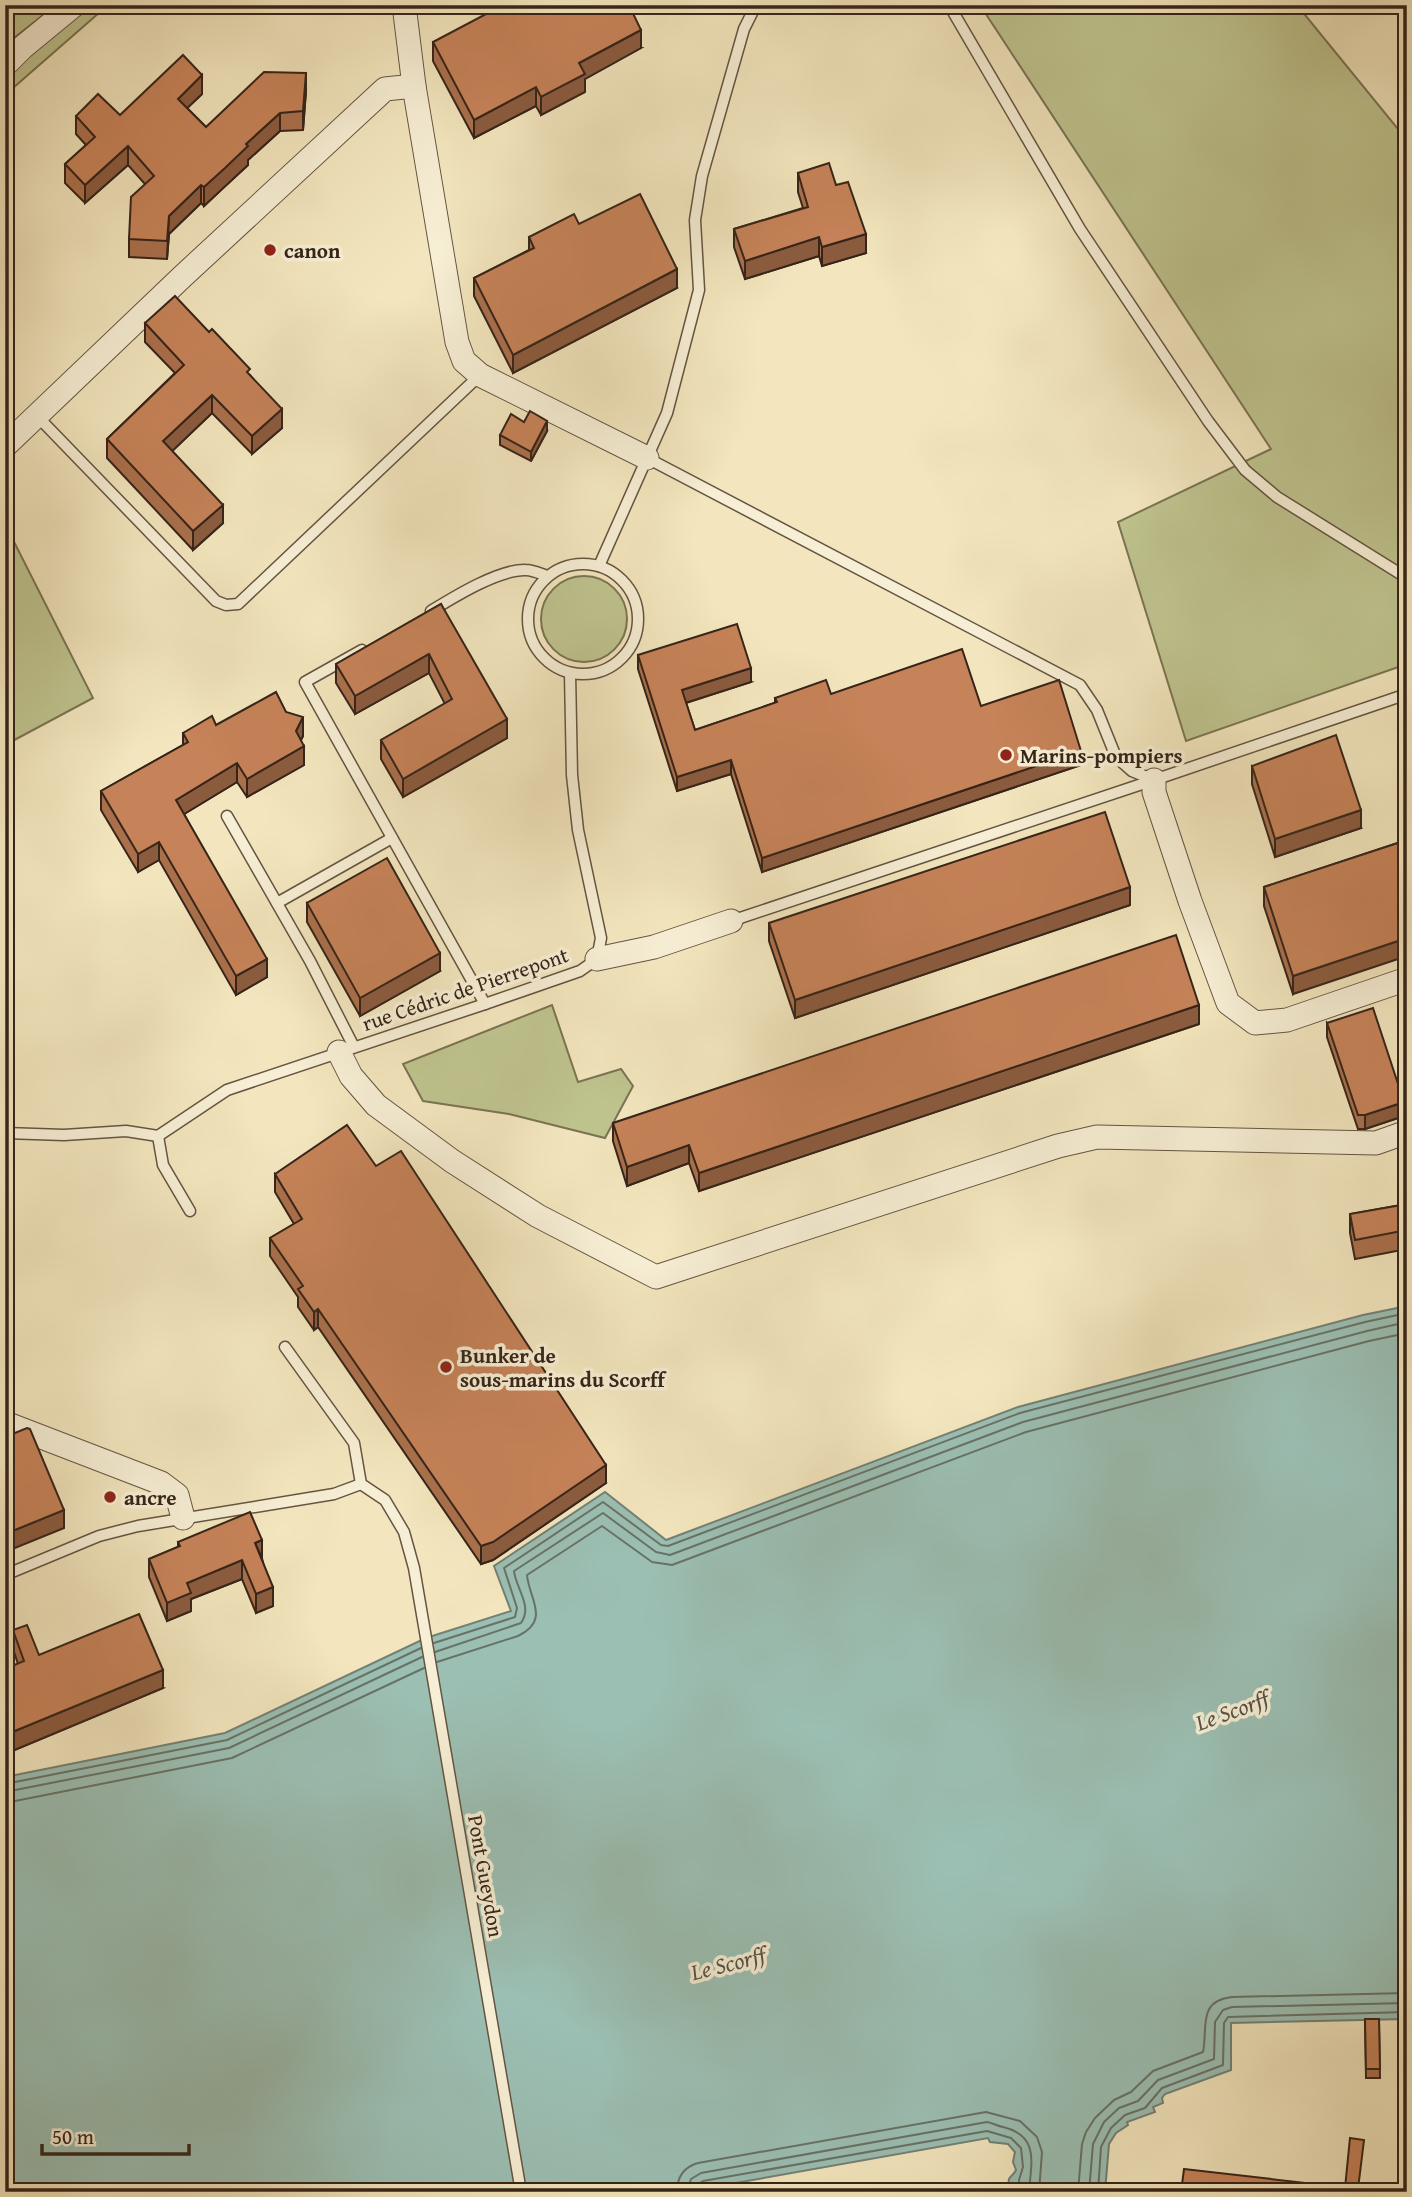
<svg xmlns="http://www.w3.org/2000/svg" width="1412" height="2197" font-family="'Gentium Book Plus',serif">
  <rect width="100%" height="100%" fill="#f3e6be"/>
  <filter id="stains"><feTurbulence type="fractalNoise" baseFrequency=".00286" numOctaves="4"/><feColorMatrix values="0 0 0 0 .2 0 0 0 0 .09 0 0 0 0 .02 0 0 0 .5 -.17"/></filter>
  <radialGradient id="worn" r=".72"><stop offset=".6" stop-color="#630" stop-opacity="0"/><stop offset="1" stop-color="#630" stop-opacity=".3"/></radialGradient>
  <g fill="#bfc48f" stroke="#7a7454" stroke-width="2">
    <path d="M5,5h51l-51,40z"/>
    <path d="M91,5h17l-103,90v-13l20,-24z"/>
    <path d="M980,5h317l110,135v524l-221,77 -68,-219 153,-73z"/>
    <path d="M5,524l88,174 -88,47z"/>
    <circle cx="584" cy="619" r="43"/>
    <path d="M552,1005l26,77 43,-13 12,17 -28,52 -96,-24 -86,-13 -20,-37z"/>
  </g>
  <path fill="#9bbfb3" stroke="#738175" stroke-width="2" d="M1407,1306v713l-176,4v47l-66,24 -3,4 1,5 -10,4 2,5 -28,10 1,3 -12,8 -7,11 -4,48h-92l1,-6 -5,-1c-2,-9 4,-8 7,-15l-3,-8 2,-10 -7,-8 -18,-2 -2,-4 -303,54h-680v-415l220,-44 201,-95 85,-27 -17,-45 111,-74 61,48 352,-133 345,-92z"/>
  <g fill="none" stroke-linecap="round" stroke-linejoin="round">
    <g stroke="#687266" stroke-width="2">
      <path d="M434,1643l81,-26 2,-9 -13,-40 99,-66 58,43 7,1 352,-133 345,-91 42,-9"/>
      <path d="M435,1652l86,-29c12,-17 -5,-34 -7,-52l89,-58 53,39 14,3 353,-133 344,-91 40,-9"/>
      <path d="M437,1662l81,-26c33,-16 11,-37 9,-61l75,-49 50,36 20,3 354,-133 343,-91 38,-8"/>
      <path d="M5,1784l222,-44 194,-92"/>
      <path d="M5,1792l224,-44 193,-91"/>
      <path d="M5,1803l227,-45 192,-90"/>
      <path d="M677,2192c0,-15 7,-25 21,-29l288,-51 34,9 17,16 5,15 -3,40"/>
      <path d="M687,2192l4,-13 10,-6 286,-51c6,1 10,4 16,5 37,9 28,36 26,65"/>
      <path d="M696,2192l1,-7 6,-4 284,-50 24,7 10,10 2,19 -4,13 1,12"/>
      <path d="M1078,2192l4,-48 4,-12 9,-14 19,-18 17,-8 22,-21 50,-19c5,-24 -6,-51 29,-55l175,-4"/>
      <path d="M1089,2192l4,-48 11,-22 15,-14 19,-7 20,-21 56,-21 1,-37 8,-12 9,-3 175,-4"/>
      <path d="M1098,2192l3,-45 10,-19 14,-13 20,-7 17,-20 61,-23 1,-42 4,-6 179,-5"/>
    </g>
    <g stroke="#655442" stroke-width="13">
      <g id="lane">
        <path d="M949,5l131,224 128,192 37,49 32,27 130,81"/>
        <path d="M38,417l178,184 10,4 12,-1 242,-229"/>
        <path d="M647,458l433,227 17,25 19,47 16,14 22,9 253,-86"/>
        <circle cx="583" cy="619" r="55"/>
        <path d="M599,566l68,-153 32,-123 -4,-70 7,-44 42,-147 12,-24"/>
        <path d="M431,611c23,-14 68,-42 95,-41 7,0 15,4 21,6"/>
        <path d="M362,650l-57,32 180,322"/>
        <path d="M227,816l83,145 44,86"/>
        <path d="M277,903l115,-65"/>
        <path d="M731,921l423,-141"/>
        <path d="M5,1133l59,2 62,-4 32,5"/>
        <path d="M158,1136l69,-46 258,-86 95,-33 17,-12 4,-21 -23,-108 -6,-55 -2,-102"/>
        <path d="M158,1136l5,29 27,46"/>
        <path d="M285,1347l69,96 7,41 24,16 19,32 10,36 107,624"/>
        <path d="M5,1575l94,-39 39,-10 196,-32 27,-10"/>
      </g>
    </g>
    <g stroke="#655442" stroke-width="25">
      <g id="street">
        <path d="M404,5l10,81 43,256 7,19 16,14 167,83"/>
        <path d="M5,65l18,-18 51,-42"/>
        <path d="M5,446l178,-170 202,-187 29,-3"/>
        <path d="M1154,780v12l36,109 38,102 27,20 32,-3 120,-41"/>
        <path d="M597,959l57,-12 77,-26"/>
        <path d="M339,1052l12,24 25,29 76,56 86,55 118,61 402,-131 39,-9 279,6 31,-11"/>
        <path d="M5,1423l156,60 16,12 6,23"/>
      </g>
    </g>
    <use href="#lane" stroke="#f7efd5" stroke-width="10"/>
    <use href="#street" stroke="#f7efd5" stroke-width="23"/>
  </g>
  <g fill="#aa704c" stroke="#362419" stroke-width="2">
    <path d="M433,42l208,6 -56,31v13l-44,23 -5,-9 -62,32 -41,-77z"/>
    <path d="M306,91l-3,39 -23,1 -32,29v5l-23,21 -21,20 -3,-3 -32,31 -2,25 -38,-2v-18l16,-55 -17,-19 -43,38 -20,-20v-19l21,-19 -10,-11v-18l44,-1 82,-21 -15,14 19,19z"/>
    <path d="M798,173l38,12 30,68 -44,13 -3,-10 -74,23 -11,-32v-18l69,-21 -5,-16z"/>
    <path d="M579,224l98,64 -164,85 -39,-77v-18l55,-28v-13z"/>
    <path d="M145,323l105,52 32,53 -30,26 -40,-41 -40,38 51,72 -30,27 -86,-92v-19l68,-66 -30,-31z"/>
    <path d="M547,431l-16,30 -31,-16v-10z"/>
    <path d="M441,604l66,134 -104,59 -22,-38v-19l64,-36 -16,-31 -74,41 -19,-31v-19z"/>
    <path d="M638,655l113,27 -65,21 9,27 80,-27v-5l56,-4 150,12 100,59 -319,107 -31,-98 -54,17 -39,-122z"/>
    <path d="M286,712l17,24 -2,4 3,25 -57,32 -10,-15 -53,32 83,163 -31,18 -77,-135 -21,12 -37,-62v-19l82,-46v-12l33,-8z"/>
    <path d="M1252,766l109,62 -86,29 -23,-73z"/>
    <path d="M1407,840l-114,154 -29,-88v-19z"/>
    <path d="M307,903l133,68 -80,45 -53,-94z"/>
    <path d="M1130,905l-335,113 -26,-77v-18z"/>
    <path d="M1327,1023l77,93 -39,13h-7l-31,-92z"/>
    <path d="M1199,1024l-500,167 -10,-28 -62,23 -14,-45v-18z"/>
    <path d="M275,1174l331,309 -113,77 -12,4 -163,-237 -4,3 -16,-23v-10l-28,-41v-18l24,-14 -19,-32z"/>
    <path d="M1407,1204v45l-52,10 -5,-26v-19z"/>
    <path d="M178,1542l84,16 11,48 -17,7 -14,-34 -51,20v12l-24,10 -18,-44v-18l29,-12z"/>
    <path d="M13,1630l26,25 124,33 -158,66v-85l13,-5 -5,-15z"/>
    <path d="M1365,2019h14l1,59h-14z"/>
  </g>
  <g fill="#8b5b3e" stroke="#362419" stroke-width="2">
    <path d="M641,30v18l-56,31v13l-44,23v-18l38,-34z"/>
    <path d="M306,73v18l-3,39v-19z"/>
    <path d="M202,75v19l-24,23v-18z"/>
    <path d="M536,87v19l-62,32v-18z"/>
    <path d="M280,113v18l-32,29v5l-44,41v-19l42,-43z"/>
    <path d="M128,146v19l-43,38v-18z"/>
    <path d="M201,185v18l-32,31 -2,25 2,-43z"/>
    <path d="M866,234v19l-44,13v-19z"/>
    <path d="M819,237v19l-74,23v-18z"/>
    <path d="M677,269v19l-164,85v-18z"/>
    <path d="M212,395v18l-49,47v-19z"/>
    <path d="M282,409v19l-30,26v-18z"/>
    <path d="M547,421v10l-16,30v-9z"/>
    <path d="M223,505v18l-30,27v-19z"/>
    <path d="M429,654v19l-74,41v-18z"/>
    <path d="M751,668v14l-69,22v-14z"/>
    <path d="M303,717v19l-7,13v-18z"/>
    <path d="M507,719v19l-104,59v-18z"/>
    <path d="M304,746v19l-57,32v-18z"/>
    <path d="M1081,751v14l-319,107v-14z"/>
    <path d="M731,760v14l-54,17v-14z"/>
    <path d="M237,763v19l-61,37v-19z"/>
    <path d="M1361,810v18l-86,29v-18z"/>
    <path d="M159,842v18l-21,12v-18z"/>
    <path d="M1130,887v18l-335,113v-18z"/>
    <path d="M1407,938v18l-114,38v-18z"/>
    <path d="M440,953v18l-80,45v-18z"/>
    <path d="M267,959v18l-31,18v-19z"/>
    <path d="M1199,1005v19l-500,167v-18z"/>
    <path d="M1404,1102v14l-39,13v-14z"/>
    <path d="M689,1145v18l-62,23v-19z"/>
    <path d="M318,1309v18l-4,3v-18z"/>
    <path d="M606,1465v18l-113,77 -12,4v-18z"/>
    <path d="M64,1510v18l-59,24v-18z"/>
    <path d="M262,1540v18l-7,-15z"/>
    <path d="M242,1560v19l-51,20v12l-24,10v-18l20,-20z"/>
    <path d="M273,1587v19l-17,7v-19z"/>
    <path d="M163,1670v18l-158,66v-19z"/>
  </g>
  <g fill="#c68258" stroke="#362419" stroke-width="2">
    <path d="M503,5h126l12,25 -62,33 6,11 -44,23 -5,-10 -62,33 -41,-78z"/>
    <path d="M183,55l19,20 -24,24 28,28 58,-55 42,1 -3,38 -23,2 -34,31 2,2 -23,22 -21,19 -3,-2 -32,31 -2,25 -38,-2 2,-42 23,-21 -26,-30 -43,39 -20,-21 30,-27 -19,-21 22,-22 22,21z"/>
    <path d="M829,163l7,22 12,-3 18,52 -44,13 -3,-10 -74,24 -11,-32 74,-22 -10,-34z"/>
    <path d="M640,194l37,75 -164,86 -39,-77 60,-30 -5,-11 45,-23 5,10z"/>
    <path d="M175,296l34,36 3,-3 38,40 -3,3 35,37 -30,27 -40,-41 -49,46 60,64 -30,26 -86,-92 77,-74 -39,-42z"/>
    <path d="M530,411l17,10 -16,31 -31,-17 11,-21 13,8z"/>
    <path d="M441,604l66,115 -104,60 -22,-39 71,-41 -23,-45 -74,42 -19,-32z"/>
    <path d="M737,624l14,44 -69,22 13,40 82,-28 -2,-4 51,-18 5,14 131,-45 19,57 78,-26 22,71 -319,107 -31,-98 -54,17 -39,-122z"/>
    <path d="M276,692l10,20 17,5 -7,14 8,15 -57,33 -10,-16 -61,37 91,159 -31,17 -77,-134 -21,12 -37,-63 87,-49 -5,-9 29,-17 4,9z"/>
    <path d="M1336,735l25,75 -86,29 -23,-73z"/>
    <path d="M1105,812l25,75 -335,113 -26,-77z"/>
    <path d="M1407,840v98l-114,38 -29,-89z"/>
    <path d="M387,858l53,95 -80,45 -53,-95z"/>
    <path d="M1176,935l23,70 -500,168 -10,-28 -62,22 -14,-44z"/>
    <path d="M1373,1008l31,94 -39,13h-7l-31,-92z"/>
    <path d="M347,1125l29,41 25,-15 205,314 -113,77 -12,4 -163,-237 -4,3 -16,-23 5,-3 -33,-48 32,-19 -27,-45z"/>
    <path d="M1407,1204v26l-52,10 -5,-26z"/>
    <path d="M27,1428l3,1 34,81 -59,24v-97z"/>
    <path d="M250,1512l12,28 -7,3 18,44 -17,7 -14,-34 -55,23 4,10 -24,10 -18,-44 31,-13 -2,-4z"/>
    <path d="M139,1614l24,56 -158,65v-66l19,-8 -11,-31 14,-5 12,30z"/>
    <path d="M1365,2019h14l1,50h-14z"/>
    <path d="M1350,2138l14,2 -6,49 -13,-1z"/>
    <path d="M1184,2169l174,20 1,-6 18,2 -1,7h-195z"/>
  </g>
  <g fill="#8f2418" stroke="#f7efd5" stroke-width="2.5">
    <circle cx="270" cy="250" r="7"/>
    <circle cx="1006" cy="755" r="7"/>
    <circle cx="446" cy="1367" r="7"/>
    <circle cx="110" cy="1497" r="7"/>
  </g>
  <g text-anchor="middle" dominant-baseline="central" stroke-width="7" stroke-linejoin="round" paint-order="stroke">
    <g font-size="21" font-weight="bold" fill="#362419" stroke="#f7efd5" text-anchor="start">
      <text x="284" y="250">canon</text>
      <text x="1020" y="755">Marins-pompiers</text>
      <text x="460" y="1355">Bunker de<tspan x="460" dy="24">sous-marins du Scorff</tspan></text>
      <text x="124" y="1497">ancre</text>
    </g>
    <g font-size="21" fill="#362419" stroke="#f7efd5">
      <text transform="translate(465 989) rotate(-19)">rue Cédric de Pierrepont</text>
      <text transform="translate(486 1876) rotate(80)">Pont Gueydon</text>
    </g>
    <g font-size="23" font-style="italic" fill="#545247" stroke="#f7efd5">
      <text transform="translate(1232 1710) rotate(-20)">Le Scorff</text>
      <text transform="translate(728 1963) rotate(-14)">Le Scorff</text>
    </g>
  </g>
  <rect width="1412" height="2197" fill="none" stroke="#f3e6be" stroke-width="28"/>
  <rect x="7" y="7" width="1398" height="2183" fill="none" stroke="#362419" stroke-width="3.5"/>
  <rect x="14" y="14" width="1384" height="2169" fill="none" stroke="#362419" stroke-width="2"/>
  <path d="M42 2144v10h147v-10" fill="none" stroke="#362419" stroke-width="3.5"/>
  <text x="52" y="2144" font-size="21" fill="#362419" stroke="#f7efd5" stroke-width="5" paint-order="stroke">50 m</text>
  <rect width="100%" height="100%" filter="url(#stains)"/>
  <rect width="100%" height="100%" fill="url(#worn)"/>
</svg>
